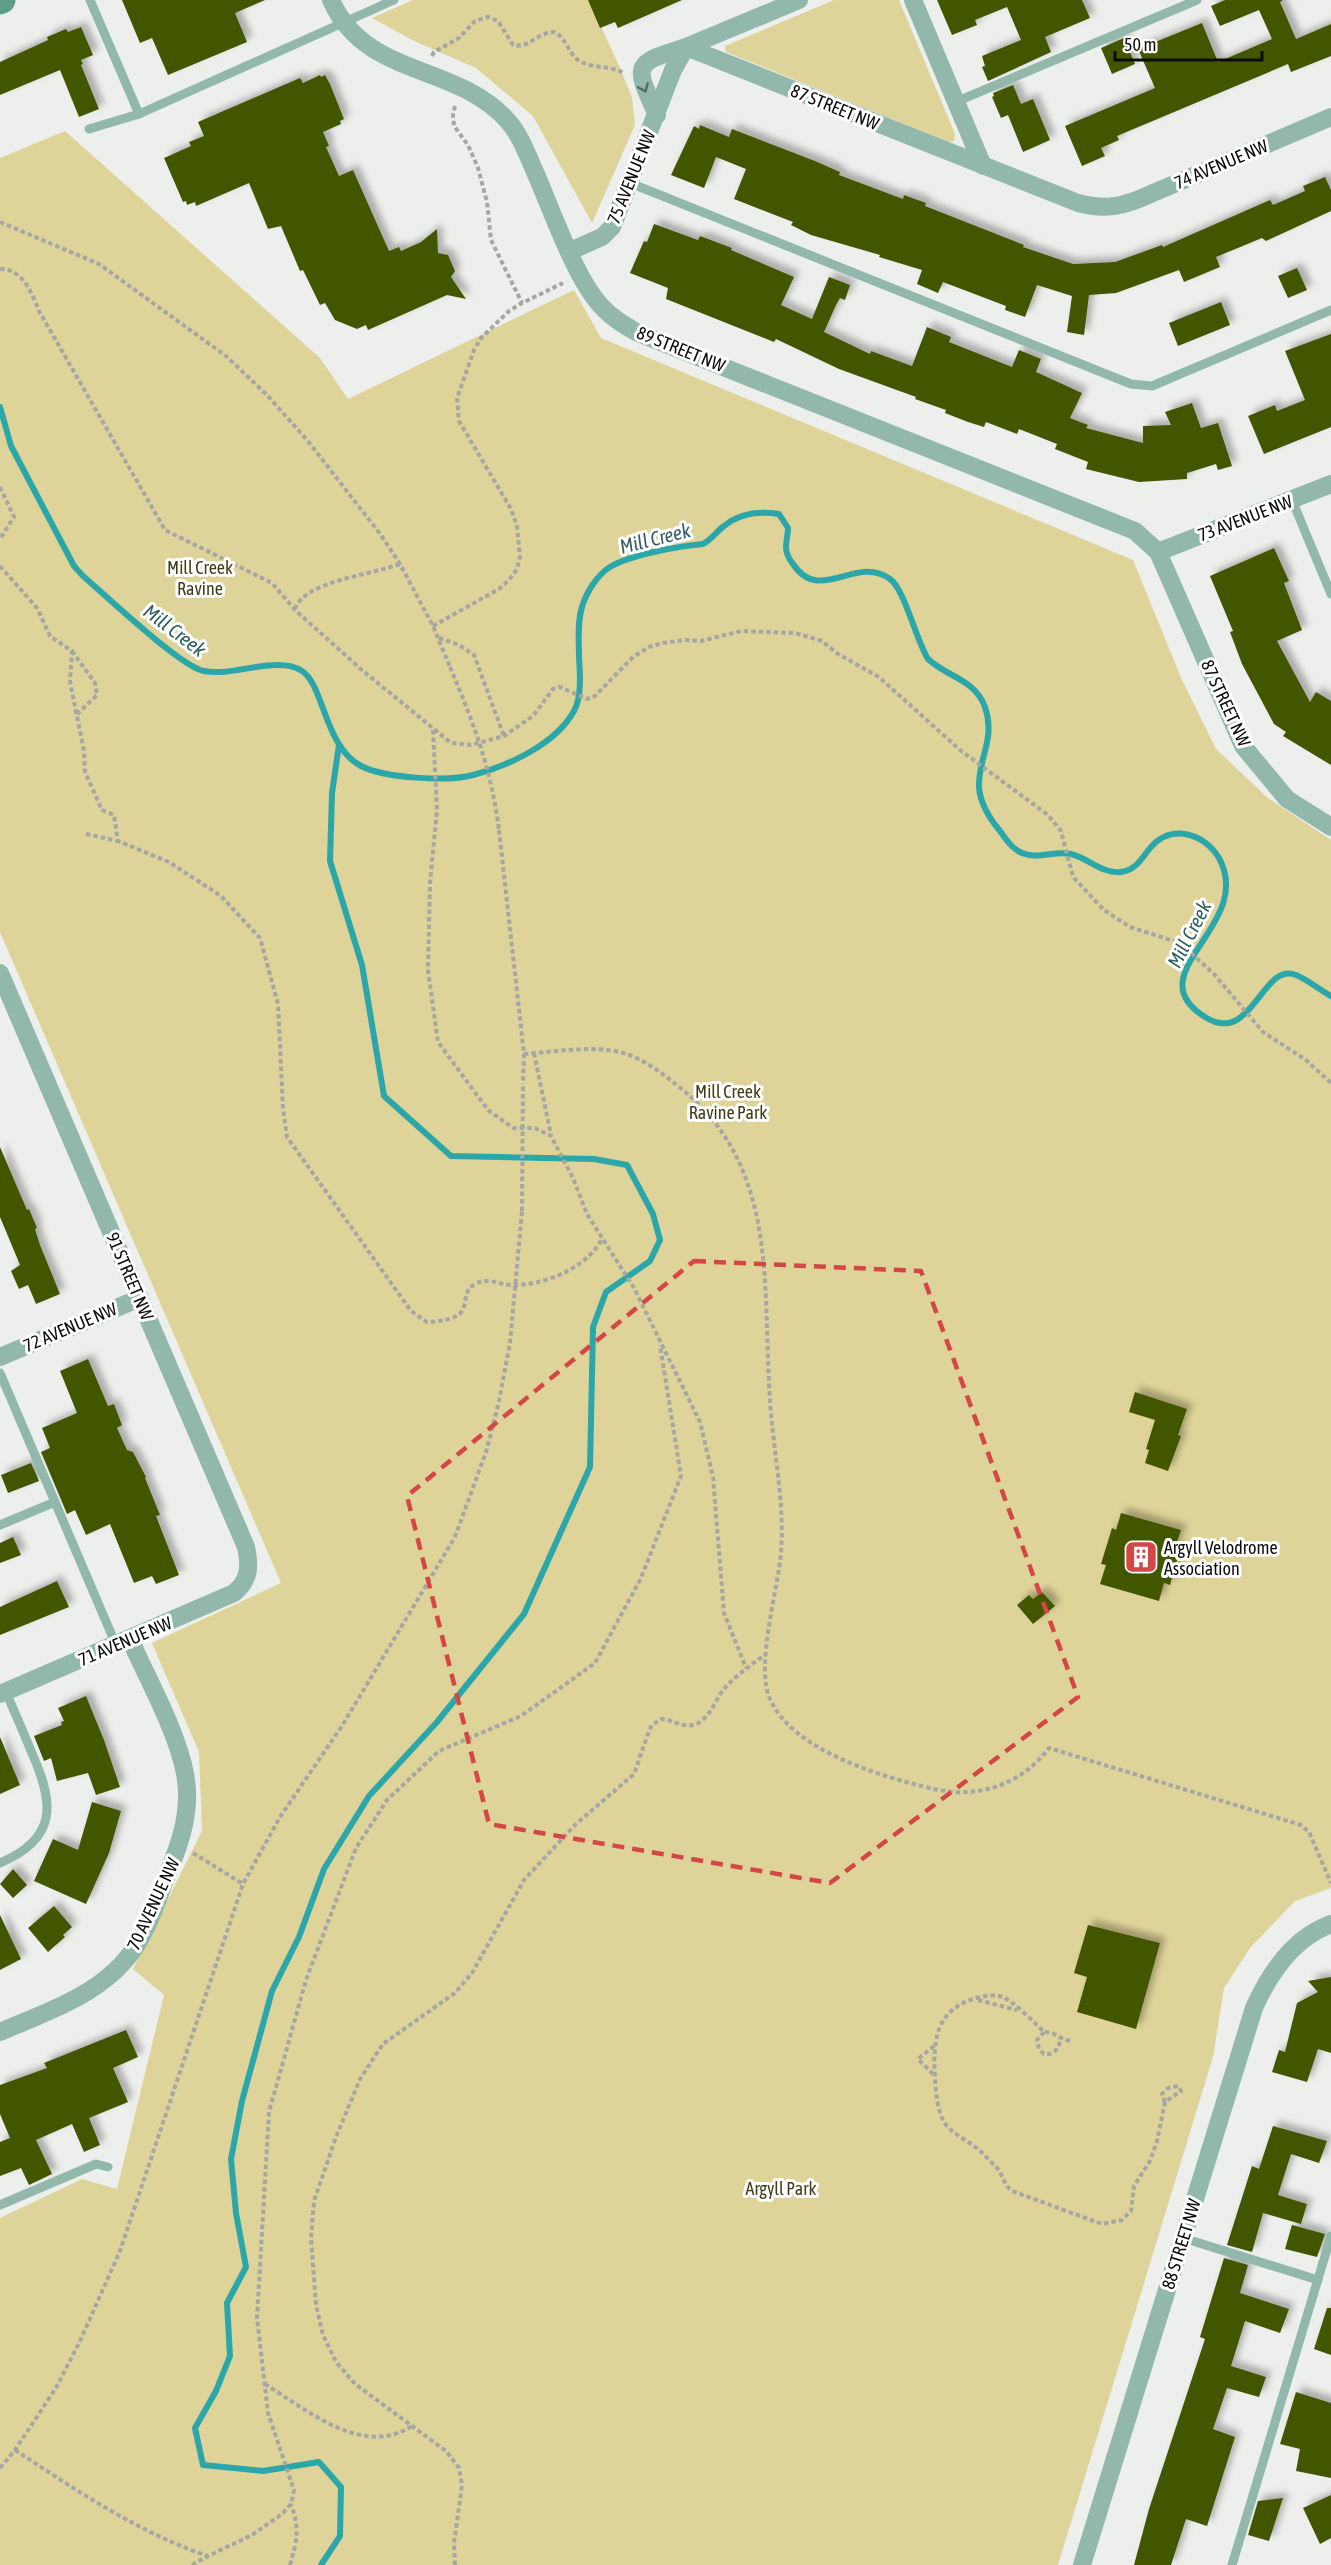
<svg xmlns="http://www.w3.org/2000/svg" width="1331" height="2565" font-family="'Asap Condensed',sans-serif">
  <defs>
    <filter id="shadow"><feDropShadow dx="5.5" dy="-5.5" stdDeviation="3" flood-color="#0004"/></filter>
  </defs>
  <rect width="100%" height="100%" fill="#edefed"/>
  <g fill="#ded398">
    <path d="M413,0h176l32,70 11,28 3,27 -43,98 -59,-107 -57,-48 -62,-27 -42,-23z"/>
    <path d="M834,0h65l56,134 -1,7 -5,1 -223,-90 -1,-6z"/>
    <path d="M65,131l255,227 28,41 226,-109 27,48 532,222 49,120 34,69 52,49 63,42v1048l-36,13 -45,47 -26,40 -11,69 -155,508h-1058v-347l82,-39 35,10 47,-194 -31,-26 69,-138 -3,-79 -47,-109 129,-60 -281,-651v-774z"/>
  </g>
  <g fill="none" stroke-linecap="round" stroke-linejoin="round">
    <g stroke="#2ba7aa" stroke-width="6">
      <path d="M0,407l11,39 63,120 9,10c22,19 98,91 121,95 29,6 73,-16 98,0 22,14 22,75 59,95 23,12 87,16 112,9 35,-9 83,-31 101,-64 8,-14 6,-38 5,-54 0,-16 -2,-34 3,-50 4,-14 15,-32 28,-40 19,-12 70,-21 93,-23 9,-5 13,-12 21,-18 16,-13 36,-15 55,-12l9,14c0,7 -2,13 -2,19 0,6 3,12 7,17 27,41 63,-10 97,15 15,11 26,61 38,80 19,18 47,20 57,48 11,32 -7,51 -6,80 1,15 11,32 21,44 6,8 12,18 22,22 16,7 33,-3 49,1 17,4 31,20 50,18 16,-2 21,-15 30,-25 21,-24 54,-13 68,11 37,68 -85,115 -14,159 47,30 57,-56 91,-42 12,5 24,15 35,21"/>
      <path d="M321,2565l19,-29 1,-49 -22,-25 -56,9 -60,-6 -8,-37 21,-37 14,-35 -3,-53 19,-36 -10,-54 -5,-54 11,-58 30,-110 27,-54 25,-68 45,-73 68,-74 87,-108 66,-147 3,-140 13,-35 44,-31 10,-21 -7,-26 -26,-49 -33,-6 -143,-3 -67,-60 -22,-131 -32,-104 2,-68 7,-48"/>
    </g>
  </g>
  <g fill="#435602" filter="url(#shadow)">
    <path d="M122,0h143l-30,13 12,29 -79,33 -16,-37 -12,5z"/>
    <path d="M588,0h94l-64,28 -3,-6 -15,6z"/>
    <path d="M937,0h145l8,18 -45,19 6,15 -63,29 -6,-14 3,-1 -3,-10 39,-16 -14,-33 -32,13 2,5 -25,10z"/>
    <path d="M1225,0h58l-3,2 16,37 35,-15v32l-40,16 -3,-8 -171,72 2,4 -18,8 4,8 -23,10 -17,-40 90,-38 -17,-39 64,-26 16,39 54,-23 -13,-29 -39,16 -9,-20z"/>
    <path d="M81,27l12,28 -12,5 2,4 -2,1 18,44 -20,8 -19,-47 -60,25v-33l48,-22 -1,-3 19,-8 2,3z"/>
    <path d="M1124,38l11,26 -23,10 -11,-26z"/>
    <path d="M320,75l1,2 4,-2 5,9 14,35 -4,2 1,3 -18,8 6,14 -3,1 13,29 14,-6 36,81 10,-4 2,4 20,-9 16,-13 1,24 10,2 7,16 -4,6 15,22 -19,-4 -79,35 -2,-5 -9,4 -22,-9 -10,-17 -5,2 -17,-35 -3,1 -19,-45 -13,3 -19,-46 -53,23 -1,-4 -8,3 -1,-4 -3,1 -19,-44 27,-12 -2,-4 15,-6 -6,-14 102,-44 3,5z"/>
    <path d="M1013,85l8,19 12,-5 17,41 -27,12 -15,-37 -7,3 -9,-21 2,-1 -1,-3z"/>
    <path d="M700,125l29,12 3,-8 83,32 25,11 -1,3 64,24 1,-4 22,8 -1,3 99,39 -1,2 50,17 42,-2 47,-17 1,2 107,-47 3,5 32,-14 -2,-5 22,-9 6,13v21l-65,30 -4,-3 -46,19 4,10 -36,15 -5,-12 -63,23 -27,2 -5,40 -17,-3 5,-36 -35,-11 -12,32 -20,-7 1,-4 -63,-24 -5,11 -21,-9 5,-14 -43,-13 1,-2 -69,-20 -20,-10 2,-3 -59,-23 12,-30 -30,-12 -12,31 -33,-13 23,-49 5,3z"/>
    <path d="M654,224l44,16 2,-4 32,12 -1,2 63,27 -13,28 31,14 17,-42 21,8 -5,15 -5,-2 -4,7 -12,27 46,22 1,-3 41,15 15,-39 24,10 -2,5 63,25 7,-17 22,9 -5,13 46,21 -12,25 18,7 -2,3 57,15v-17l28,-1 -6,-13 27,-9 9,25 17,-5 14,43 -14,4 -2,-6 -29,9v6l-48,3 -53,-13 2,-7 -33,-13 2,-5 -38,-15 -2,5 -31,-12 -2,5 -16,-5 -23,-9 1,-3 -31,-11 1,-2 -77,-28 -63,-30 -2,3 -108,-43 2,-11 -38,-15 14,-32 3,1z"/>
    <path d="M1297,268l10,22 -19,8 -10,-22z"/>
    <path d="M1221,302l9,23 -52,21 -9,-23z"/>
    <path d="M1331,334v93l-67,27 -16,-38 27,-11 2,6 28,-11 -20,-49z"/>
    <path d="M1274,548l15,33 -5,2 18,47 -25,11 33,61 6,-10 15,9v64l-48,-29 3,-4 -12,-8 -32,-60 -12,-32 3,-1 -23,-55z"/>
    <path d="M0,1147l27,63 2,-1 8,19 -2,1 5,16 20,49 -24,10 -8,-19 -9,4 -8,-18 9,-6 -20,-48z"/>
    <path d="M88,1359l20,47 6,-2 8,21 -5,3 10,22 6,2 13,25 -1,1 15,37 -4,1 23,59 -23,9 -4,-8 -18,7 -24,-59 -24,11 -11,-25 -8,4 -26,-62 9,-4 -8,-20 35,-15 -17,-42z"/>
    <path d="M1135,1392l52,17 -9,26 3,1 -13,35 -23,-8 4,-13 -3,-1 9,-29 -26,-8z"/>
    <path d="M31,1463l8,18 -31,12 -7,-18z"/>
    <path d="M1121,1513l60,17 -6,18 5,1 -10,36 -6,-2 -5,18 -59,-17 6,-19 -5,-1 11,-36 4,2z"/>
    <path d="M13,1537l8,18 -21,8v-20z"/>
    <path d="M57,1581l12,26 -69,28v-28z"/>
    <path d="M1042,1592l13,14 -22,18 -16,-19 12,-10 4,4z"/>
    <path d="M86,1696l18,44 16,47 -24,8 -8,-22 -31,8 -6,-23 -7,3 -10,-25 28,-11 -1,-3 3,-1 -6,-13z"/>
    <path d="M0,1737l20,48 -20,9z"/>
    <path d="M92,1802l29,9 -12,42 -23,51 -52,-23 19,-42 25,11z"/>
    <path d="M13,1869l14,16 -14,13 -13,-14z"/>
    <path d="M54,1906l18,21 -9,8 2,2 -17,15 -20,-24z"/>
    <path d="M0,1915l21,44 -21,11z"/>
    <path d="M1088,1925l72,18 -24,86 -59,-17 10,-35 -13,-4z"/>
    <path d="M1331,1977v76l-13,-4 -11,33 -35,-10 7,-22 6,2 12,-49 21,-11 -10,-11z"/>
    <path d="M126,2030l12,27 -25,11 15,34 -39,16 11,27 -16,7 -12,-28 -36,16 16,34 -23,11 -8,-17 -21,8v-34l10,-4 -10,-24v-29l47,-17 -3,-5z"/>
    <path d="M1273,2126l54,15 -8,22 -28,-9 -13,41 29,9 -6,20 -38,-11 -11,39 -25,-7 25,-79 7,3z"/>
    <path d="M1292,2225l33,9 -8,23 -32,-8z"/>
    <path d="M1224,2258l24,7 -8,28 49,16 -9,24 -35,-12 -14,45 35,11 -7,20 -32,-9 -14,41 22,8 -28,89 -21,-7 -15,46h-37l15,-56 56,-170 -5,-2z"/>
    <path d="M1327,2308h4v47l-17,-6z"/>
    <path d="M1296,2392l35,11v75l-35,-7 4,-22 -20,-5z"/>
    <path d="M1331,2495v43l-11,6 -17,-36z"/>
    <path d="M1283,2498l-14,43 -21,-6 10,-34z"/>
  </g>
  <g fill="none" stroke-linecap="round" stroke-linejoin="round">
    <g stroke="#a5a7a5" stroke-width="4" stroke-dasharray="4.5 3" stroke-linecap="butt">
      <path d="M432,56l2,-4 25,-14 16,-17 13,-4 10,4 15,24c17,4 24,-13 41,-13 12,5 14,21 24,28 13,9 31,5 46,13"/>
      <path d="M455,106l-2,9 1,11 14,19 10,23 9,34 4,38 31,63"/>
      <path d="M0,222l99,42 127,92 41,39 40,45 74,95 19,29 33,62 17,41"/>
      <path d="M0,269c22,-1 32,24 39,42l126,219 107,53 23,27 67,60 89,73 20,2 33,-9 29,-20 20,-27 7,-2 27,12 8,-3 38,-39 16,-10 14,-4 22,-3 16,1 40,-10 54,2 27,8 16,13 41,23 81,73 88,65 13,16 12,46 31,33 26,17 50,16 34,31 49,58 43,28 25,23"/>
      <path d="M0,487l14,30 -14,22"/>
      <path d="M0,566l37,42 13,28 22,15 -2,31 14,69 1,21 17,38 12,5 4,26 51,21 52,34 39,42 18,66 5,104 4,29 124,174 16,11c56,-2 27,-27 48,-38 13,-7 22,0 35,1 33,1 76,-16 92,-46"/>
      <path d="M295,609c9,-28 80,-35 105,-45"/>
      <path d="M433,626l66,-37 10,-9 8,-11 3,-12 -3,-31 -6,-17 -52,-88 -2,-23 17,-48 7,-12 28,-27 13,-8 41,-20"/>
      <path d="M439,638l20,7 15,10 30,81"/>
      <path d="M72,651l23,32 2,12 -20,19"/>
      <path d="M433,730l4,80 -7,73 -2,87 10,72 50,68 25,18h22l16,8 22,42 14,36 47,74 66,134 13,55 11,136 22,55"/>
      <path d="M499,830l25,224 -1,29"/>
      <path d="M86,834l32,7"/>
      <path d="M534,1053l17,82"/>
      <path d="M524,1054c28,-2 62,-8 90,-3 25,4 45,20 64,35 102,80 84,199 92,314 3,50 15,102 11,153 -3,36 -26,114 -11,146 23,52 112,78 164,90 44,10 87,-4 115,-41l252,77 8,7 22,51"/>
      <path d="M193,1853l50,31"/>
      <path d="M978,2000l39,10"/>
      <path d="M1044,2032l-7,8 2,9 5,5c12,1 14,-6 17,-15"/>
      <path d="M1070,2041c-10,-2 -15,-9 -26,-9 -8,-8 -31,-31 -41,-35 -9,-3 -18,-1 -27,1 -42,12 -43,45 -41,81 1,14 2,28 8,41 6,12 20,18 31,26 8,6 16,15 23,22 6,7 7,17 15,23l90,33 20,-4 9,-9 3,-25 16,-25 7,-20 8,-39 16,-11 -3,-5 -10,2 -6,6 3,8"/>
      <path d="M934,2046l-16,13 17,17"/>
      <path d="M265,2384c42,26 98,74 147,42"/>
      <path d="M15,2450c61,40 124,83 193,106l44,-21 30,-21 9,-10 3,-14 -26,-77 -11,-95 12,-206 37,-132 50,-132 31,-48 52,-49 82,-35 74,-53 46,-85 40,-102 -21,-131"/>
      <path d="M0,2468l15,-18 41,-62 24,-47 40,-90 123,-367 37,-67 62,-91 113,-189 32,-88 12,-48 11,-58 12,-132"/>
      <path d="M192,2565l16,-9"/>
      <path d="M290,2565c7,-25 10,-35 1,-61"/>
      <path d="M455,2565l-1,-22 8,-58 -3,-17 -13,-17 -91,-67 -19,-22 -13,-27 -7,-30 -5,-67 3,-37 22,-64 24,-58 23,-35 72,-51 17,-20 52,-93 52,-56 58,-50 15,-43 3,-6 9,-6c11,0 21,9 32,6 15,-3 22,-24 30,-35 12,-14 28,-25 43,-36"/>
    </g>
    <g stroke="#91b8ab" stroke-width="9">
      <path d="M90,0l49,114"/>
      <path d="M958,101l239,-101"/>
      <path d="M89,129l50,-15 255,-114"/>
      <path d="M630,183l501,201 21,2 179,-76"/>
      <path d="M1292,500l39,94"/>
      <path d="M0,1373l116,272"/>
      <path d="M0,1525l55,-23"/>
      <path d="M0,1863c59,-25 54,-61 31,-112 -8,-20 -17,-40 -25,-59"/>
      <path d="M0,2205l96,-41 12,3"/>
      <path d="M1183,2238l135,42"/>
      <path d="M1232,2565l99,-329"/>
    </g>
    <g stroke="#91b8ab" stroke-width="18">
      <path d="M331,0c34,78 125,63 176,120 13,14 20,34 28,52 17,38 39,104 66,134 11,12 23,19 37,27l497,198 23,21 85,194 44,53 44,28"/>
      <path d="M913,0l70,166"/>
      <path d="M657,115c-23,-51 -25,-51 29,-68l392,156c22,6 39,5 61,-4l192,-82"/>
      <path d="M570,251l32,-14 10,-10 61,-157 13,-23 113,-47"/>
      <path d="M1158,552l173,-68"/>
      <path d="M0,973l246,574c4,19 4,33 -12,46l-234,101"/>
      <path d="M0,1357l140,-59"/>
      <path d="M0,2032c46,-20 100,-37 131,-79 17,-23 26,-52 36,-78 14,-33 25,-66 18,-101 -7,-41 -38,-96 -55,-135"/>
      <path d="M1082,2565l172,-557c16,-36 39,-70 77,-84"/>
    </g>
    <path stroke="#5f9d8b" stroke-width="27" d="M0,1l2,-1"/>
    <g stroke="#a5a7a5" stroke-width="4" stroke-dasharray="4.5 3" stroke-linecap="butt">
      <path d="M450,667c24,57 41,101 49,163"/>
      <path d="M522,1211l1,-128"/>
    </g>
  </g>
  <defs><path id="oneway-chevron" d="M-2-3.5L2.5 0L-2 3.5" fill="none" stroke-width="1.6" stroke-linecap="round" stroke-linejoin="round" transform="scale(1.5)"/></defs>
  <use stroke="#556a63" href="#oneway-chevron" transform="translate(644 88) rotate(67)"/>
  <path fill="none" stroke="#d54646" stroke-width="4.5" stroke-dasharray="12 8" stroke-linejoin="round" d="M694,1261l227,10 157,426 -248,186 -341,-59 -82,-328z"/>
  <defs>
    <g id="building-square" transform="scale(1.725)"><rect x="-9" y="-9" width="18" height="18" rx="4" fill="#d54646" stroke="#fff"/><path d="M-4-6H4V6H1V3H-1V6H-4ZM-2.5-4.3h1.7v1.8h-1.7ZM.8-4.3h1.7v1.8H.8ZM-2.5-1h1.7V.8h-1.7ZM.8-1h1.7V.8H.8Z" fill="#fff"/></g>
  </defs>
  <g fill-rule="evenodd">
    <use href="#building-square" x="1141" y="1557"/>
  </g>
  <g text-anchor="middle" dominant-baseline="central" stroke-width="6" stroke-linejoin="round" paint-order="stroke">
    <g font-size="18" fill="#0b0b0b" stroke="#fff">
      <text transform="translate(835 107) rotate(22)">87 STREET NW</text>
      <text transform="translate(1221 164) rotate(-23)">74 AVENUE NW</text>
      <text transform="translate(631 177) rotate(-68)">75 AVENUE NW</text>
      <text transform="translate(681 349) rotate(22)">89 STREET NW</text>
      <text transform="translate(1245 518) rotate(-21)">73 AVENUE NW</text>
      <text transform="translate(1226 703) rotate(65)">87 STREET NW</text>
      <text transform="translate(130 1276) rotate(67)">91 STREET NW</text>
      <text transform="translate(70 1327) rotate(-23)">72 AVENUE NW</text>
      <text transform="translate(125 1641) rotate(-23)">71 AVENUE NW</text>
      <text transform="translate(153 1904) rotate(-65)">70 AVENUE NW</text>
      <text transform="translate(1181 2244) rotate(-73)">88 STREET NW</text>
    </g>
    <g font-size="18" fill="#423b18" stroke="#fff">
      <text x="200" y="567">Mill Creek<tspan x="200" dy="21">Ravine</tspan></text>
      <text x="728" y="1091">Mill Creek<tspan x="728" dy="21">Ravine Park</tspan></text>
      <text x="781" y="2188">Argyll Park</text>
    </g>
    <g font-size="18" fill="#0b0b0b" stroke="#fff" text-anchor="start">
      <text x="1164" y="1547">Argyll Velodrome<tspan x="1164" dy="21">Association</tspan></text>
    </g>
    <g font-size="20" font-style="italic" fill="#2f6061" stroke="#fff">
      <text transform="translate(655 538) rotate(-14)">Mill Creek</text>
      <text transform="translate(175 630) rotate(37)">Mill Creek</text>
      <text transform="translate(1189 934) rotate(-63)">Mill Creek</text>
    </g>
  </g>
  <path d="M1115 51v9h147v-9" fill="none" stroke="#0b0b0b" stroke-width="3"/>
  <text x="1124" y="51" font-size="18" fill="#0b0b0b" stroke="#ffffff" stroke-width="4.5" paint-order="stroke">50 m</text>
</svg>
